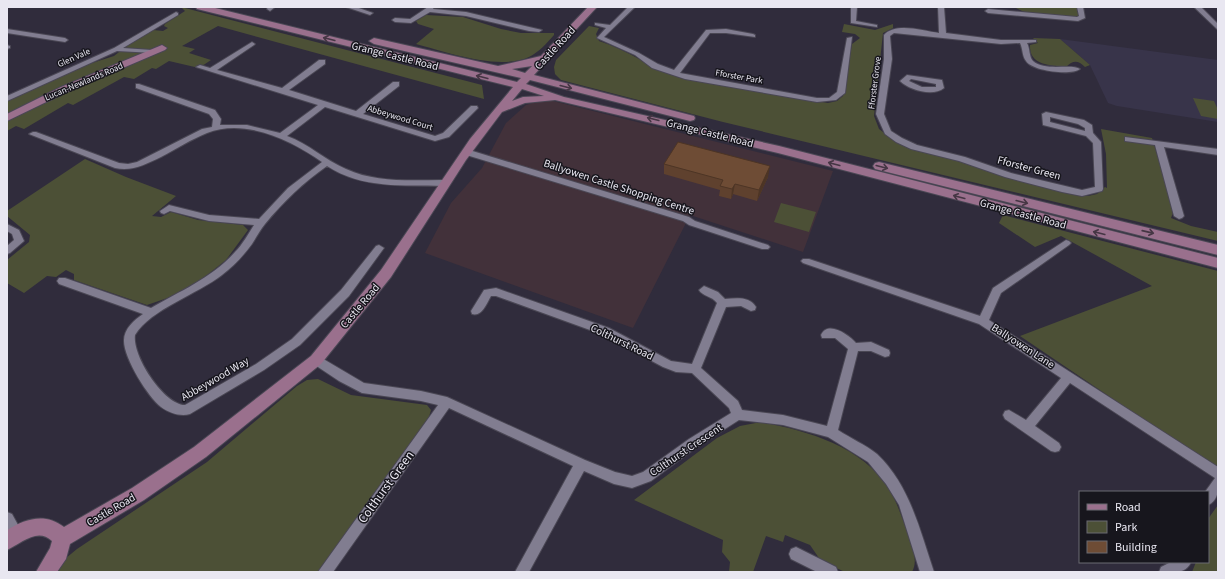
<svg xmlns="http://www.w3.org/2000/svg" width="1225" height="579" font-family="'Source Sans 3',sans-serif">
  <rect width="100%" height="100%" fill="#302c3c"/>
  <path fill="#42313a" d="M539,101h14l280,70 -30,81 -113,-37 -57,113 -208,-75 26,-50 31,-35 24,-45 20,-18z"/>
  <path fill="#38344a" d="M1060,39l158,21v62l-101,-16 -9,-3 -18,-38z"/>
  <g fill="#4c5036">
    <path d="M181,7l301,78 2,14 -266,-73 -36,20 13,3 -6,4 22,7 -12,8 -30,-7 -13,8 -4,-1 -18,11 -10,-2 -51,28 -5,-2 -44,26 -8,-3 -9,5v-30l82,-37 25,-8 14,-11 25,-15 10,1 5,-3 -4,-2 1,-2 20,-13z"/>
    <path d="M1077,7l2,9 -7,1 -48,-5 -8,-4z"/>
    <path d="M426,15l37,2 38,12 20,4h33v2c-7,8 -15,17 -25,22 -30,14 -83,-5 -113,-13l18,-15 -16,-5 -2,-3z"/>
    <path d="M844,24l31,6 18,-6v4l-10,5 -9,83 5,13 16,12 56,16 51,19 86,20 9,-2 8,-7 2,1 -1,-34 -5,-25 51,9 22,72 -3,8 20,8 27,6v9l-495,-119 -162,-42 -6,-6 -1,-7 2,-7 33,-34 10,2 -3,6 3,7c29,9 52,27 81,37l148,25 9,-2 6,-5 9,-52 8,-6 -5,-4 -13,-2z"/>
    <path d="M1033,38l27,1 30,26 -5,2c-7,-7 -12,-7 -19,0 -15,-2 -37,-1 -36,-22l8,-2z"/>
    <path d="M1193,98l21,3 4,9v9l-17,-3z"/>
    <path d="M85,159l41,18 50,19 -24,20 9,1 10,-5 27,8 45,5 5,5 -22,30 -24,19 -20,14 -35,12 -73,-25v-6l-8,-4 -10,7 -9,-1 -23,17 -17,-10v-23l22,-18 1,-7 -23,-19v-5z"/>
    <path d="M781,203l35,9 -7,20 -35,-10z"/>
    <path d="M1003,215l215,56v199l-198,-134 132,-50 -91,-50 -26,11 -36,-24z"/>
    <path d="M318,379l33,16 76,10 4,5 -2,7 -111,155h-259l1,-9 17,-14 130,-87 90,-76 10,-6z"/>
    <path d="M761,422c47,9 101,24 128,67 8,13 13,29 18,42 4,12 12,29 5,41h-67l-24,-11 -11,-16 -25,-10 -2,7 -17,-6 -13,36h-24l1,-10 -8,-10 1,-12 -89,-40 83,-62 23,-12z"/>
    <path d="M1218,505v67h-26l4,-10h12v-43z"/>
  </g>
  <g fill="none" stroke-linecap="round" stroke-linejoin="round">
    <g stroke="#4a4754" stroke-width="2">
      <g id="street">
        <path d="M268,7h7l-5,4 -3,-2z"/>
        <path d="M346,7h10l17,6 -3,2z"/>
        <path d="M428,7h6l-1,2 33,3 76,18 -3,2 -10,-1 -63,-15 -36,-4 -19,11 -16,-1 -3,-2 3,-2 15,1z"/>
        <path d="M628,7h7l-31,30 35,16 19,11 16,6 32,-40 20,-1 27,5 2,1v2l-29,-4h-16l-30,40 137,25h12l8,-6 10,-54 5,-1 -7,56 -9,7 -19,2 -132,-23 -33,-11 -17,-13 -38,-17 9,-10 -11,-3v-2l15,2z"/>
        <path d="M851,7h6l-1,14 21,4v2l-26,-4z"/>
        <path d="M938,7h6l2,26 55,7h35v2l-9,1c3,5 2,14 6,18 12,11 39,2 47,8 -9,7 -48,2 -54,-8 -4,-5 -3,-12 -6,-18l-19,1 -107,-11 -4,3 2,23 -8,55 7,17 11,7 15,7 48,12 46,16 71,17 13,-3 -2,-44 -7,-7 -43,-11 -1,-11 4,-2 38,8 8,5 1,8 8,9 2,47 -1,2 -20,5 -20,-4 -57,-15 -46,-16 -48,-12 -15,-7 -11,-8 -9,-20 8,-55v-24c12,-13 39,-4 55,-2zM1050,117l28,7 7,4v3l-35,-9z"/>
        <path d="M1077,7h6l2,11 -7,3 -90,-8 -3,-2 3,-2 89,8 2,-1z"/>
        <path d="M1194,7h7l17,17v6z"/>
        <path d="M176,12l2,1v2l-55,33 29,2 3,2 -1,1 -37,-2 -110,50v-5l107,-48z"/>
        <path d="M7,29l58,9 3,2 -3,2 -58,-9z"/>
        <path d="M252,42l3,2 -1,1 -37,25 65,18 37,-28h6v4l-36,26 67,21 37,-29h6v4l-36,28 72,22 8,-3 28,-27h6l1,2 -29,29 -14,4 -110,-34 -38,29c22,8 38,24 59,33 30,14 65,11 97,11l4,3 -4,3c-40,-1 -81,3 -116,-20 -23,16 -44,36 -62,58 -5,6 -9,14 -13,20 -9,12 -18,22 -30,31 -24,19 -71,34 -87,60 -3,20 28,69 50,70l71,-41 36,-25 49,-49 35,-44 3,-1 5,3 -35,48 -49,49 -36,25 -74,44c-9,3 -21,-1 -29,-7 -13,-10 -38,-50 -37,-67 0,-11 10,-20 19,-26l-84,-30 -2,-3 2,-3h6l86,30c29,-17 61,-30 84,-56 8,-8 13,-18 19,-27l-45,-4 -39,-10 -6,3 -3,-1 -1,-2 9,-6 40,10 50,4 29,-31 34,-26c-31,-22 -77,-44 -115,-29 -15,6 -31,16 -46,24 -15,7 -29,15 -46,11l-86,-34 4,-2h3l83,31 9,1 9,-2 65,-33 10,-2 1,-8 -4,-5 -73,-26v-4h3l76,26 6,9 -1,6h27l33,8 38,-28 -122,-38 4,-2 10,3z"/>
        <path d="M7,45l3,1v2l-3,1z"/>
        <path d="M907,75l35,5 2,8c-11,9 -35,2 -44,-7zM911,79l25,5v3h-14l-13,-6z"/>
        <path d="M1125,137l93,12v6l-54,-8 20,69 -2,2 -3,1 -5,-3 -19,-71 -30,-4z"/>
        <path d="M466,149l223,68 6,4 73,24 2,2 -2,2h-6l-73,-24 -6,-4 -220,-67 -1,-2z"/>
        <path d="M7,224l12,6 5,11 -14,12 -3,1v-8l7,-6 -2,-6 -5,-3z"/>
        <path d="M1066,240l3,1 2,2 -2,2 -68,48 -12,27 229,147c0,13 4,32 -10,38v-13h-3l10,-14 -145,-95 -35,43 24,17 2,4 -2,4 -4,1 -4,-1 -46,-32 -2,-4 2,-4 4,-1 17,10 35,-42 -82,-54 -176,-61 -2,-2 2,-2h6l171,57 13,-28z"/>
        <path d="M704,286l14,6 7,7c11,-1 25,-3 31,8l-1,3 -4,1 -10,-5 -15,1 -25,61 37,33 4,9 41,5 44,11 21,-77 -13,-11h-13l-1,-3c7,-15 28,0 35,8l15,-1 18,8 1,3 -1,3 -4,1 -14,-6h-13l-20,79c12,8 28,15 39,24 33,31 43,77 57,118h-14l-21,-67 -13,-21 -18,-22 -40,-25 -45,-12 -44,-5 -42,27 -46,34 -19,7 -18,-4 -30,-13 -55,101h-14l58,-106 -124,-58 -116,164h-15l120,-167 -17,-4 -59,-8 -23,-12 -27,-18 -1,-3 1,-3 4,-1 4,1 44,26 57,8 26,6 138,63 30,12 17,4 11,-4 46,-33 42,-26 -2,-5 -37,-35 -16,-1 -13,-5 -62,-33 -105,-38h-5c-4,7 -9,21 -19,18l-1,-3 13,-21 12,-2 113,40 62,33 21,3 25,-61c-5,-7 -15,-7 -18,-13z"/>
        <path d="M7,512l5,2 11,20 -2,5 -5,1c-12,-4 -9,-18 -9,-28z"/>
        <path d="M796,547l40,20 2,5h-21l-26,-13 -2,-5 2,-5z"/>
        <path d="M1171,562h20c-5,13 -20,10 -32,10l2,-5z"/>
      </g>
    </g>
    <g stroke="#4a4754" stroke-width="2">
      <g id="secondary">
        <path d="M196,7h15l306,75 4,-4 -147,-34 -5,-3 5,-3 124,28 43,-10 47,-49h9l-63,68 160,41 1,2 -1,2 -4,1 -160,-41 -4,4 38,13 215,49 439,112v10l-440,-115 -223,-53 -30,3 -23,9 -36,48 -75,117 -70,87 -115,93 -62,43 -74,44 -4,15 -9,13h-21l14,-24 2,-7c-15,-14 -31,3 -45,9v-20c18,-11 38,-18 57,-3l68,-39 62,-41 117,-91 70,-86 89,-131 43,-52 -316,-78zM532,66l-7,7 -13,-4zM522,89l22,7 -21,1 -11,4z"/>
        <path d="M162,45l5,3 -2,2 -96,41 -62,30v-7l54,-27z"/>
        <path d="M879,162l339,83v10l-343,-86 -2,-3 2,-3z"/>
      </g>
    </g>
    <use href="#street" fill="#817d90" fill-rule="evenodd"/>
    <use href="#secondary" fill="#9a708d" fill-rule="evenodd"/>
  </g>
  <path fill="#5f412e" d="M664,164l104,13 -11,24 -24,-7 -2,5 -12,-3 1,-6 -56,-16z"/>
  <g fill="#4d3525">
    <path d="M770,166l-2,11 -11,24 2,-11z"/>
    <path d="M735,184l-2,10 -2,5 1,-10z"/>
  </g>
  <path fill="#6e4c35" stroke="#4d3525" d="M678,142l92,24 -11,24 -24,-6 -3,5 -12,-3 3,-6 -59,-16z"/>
  <defs><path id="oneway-shaft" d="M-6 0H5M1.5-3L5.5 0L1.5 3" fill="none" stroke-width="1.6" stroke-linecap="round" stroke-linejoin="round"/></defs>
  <g stroke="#453644">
    <use href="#oneway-shaft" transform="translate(329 39) rotate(-166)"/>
    <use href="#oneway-shaft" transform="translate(482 77) rotate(-166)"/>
    <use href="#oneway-shaft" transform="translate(566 87) rotate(14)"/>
    <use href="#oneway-shaft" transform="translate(653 119) rotate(-166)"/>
    <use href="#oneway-shaft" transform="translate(834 164) rotate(-165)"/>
    <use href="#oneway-shaft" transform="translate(882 167) rotate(14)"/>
    <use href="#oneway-shaft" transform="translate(959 197) rotate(-165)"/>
    <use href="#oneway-shaft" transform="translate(1022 202) rotate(14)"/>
    <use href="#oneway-shaft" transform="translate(1148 232) rotate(13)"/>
    <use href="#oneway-shaft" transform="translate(1099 233) rotate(-166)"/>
  </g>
  <g text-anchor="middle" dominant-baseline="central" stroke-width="3" stroke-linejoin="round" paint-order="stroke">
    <g font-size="9" fill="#e9e7f1" stroke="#17161d">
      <text transform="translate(74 58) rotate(-24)">Glen Vale</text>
      <text transform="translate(739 77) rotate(10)">Fforster Park</text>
      <text transform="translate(84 82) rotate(-23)">Lucan-Newlands Road</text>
      <text transform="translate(875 83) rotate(-83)">Fforster Grove</text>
      <text transform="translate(400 118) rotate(17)">Abbeywood Court</text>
    </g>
    <g font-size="11" fill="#e9e7f1" stroke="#17161d">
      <text transform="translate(555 48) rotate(-47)">Castle Road</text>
      <text transform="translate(395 56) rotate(14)">Grange Castle Road</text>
      <text transform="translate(710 133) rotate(14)">Grange Castle Road</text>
      <text transform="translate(1029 168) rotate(15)">Fforster Green</text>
      <text transform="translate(619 187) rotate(18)">Ballyowen Castle Shopping Centre</text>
      <text transform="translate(1023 214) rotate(15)">Grange Castle Road</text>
      <text transform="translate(360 306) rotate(-50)">Castle Road</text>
      <text transform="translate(622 342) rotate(26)">Colthurst Road</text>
      <text transform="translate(1023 346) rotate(33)">Ballyowen Lane</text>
      <text transform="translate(215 379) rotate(-30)">Abbeywood Way</text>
      <text transform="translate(686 450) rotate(-34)">Colthurst Crescent</text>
      <text transform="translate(111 510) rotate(-30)">Castle Road</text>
    </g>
    <g font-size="13" fill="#e9e7f1" stroke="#17161d">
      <text transform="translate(386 487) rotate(-54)">Colthurst Green</text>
    </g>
  </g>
  <rect width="1225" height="579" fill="none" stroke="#e9e7f1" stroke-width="16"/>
  <rect x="1079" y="491" width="130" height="72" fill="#17161d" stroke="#6b6a72"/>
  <rect x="1087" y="504" width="20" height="6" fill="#9a708d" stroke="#6b6a72"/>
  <text x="1115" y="511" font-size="12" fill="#e9e7f1">Road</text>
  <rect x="1087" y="521" width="20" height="12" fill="#4c5036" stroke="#6b6a72"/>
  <text x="1115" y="531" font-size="12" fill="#e9e7f1">Park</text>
  <rect x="1087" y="541" width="20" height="12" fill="#6e4c35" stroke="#6b6a72"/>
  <text x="1115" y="551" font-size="12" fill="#e9e7f1">Building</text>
</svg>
